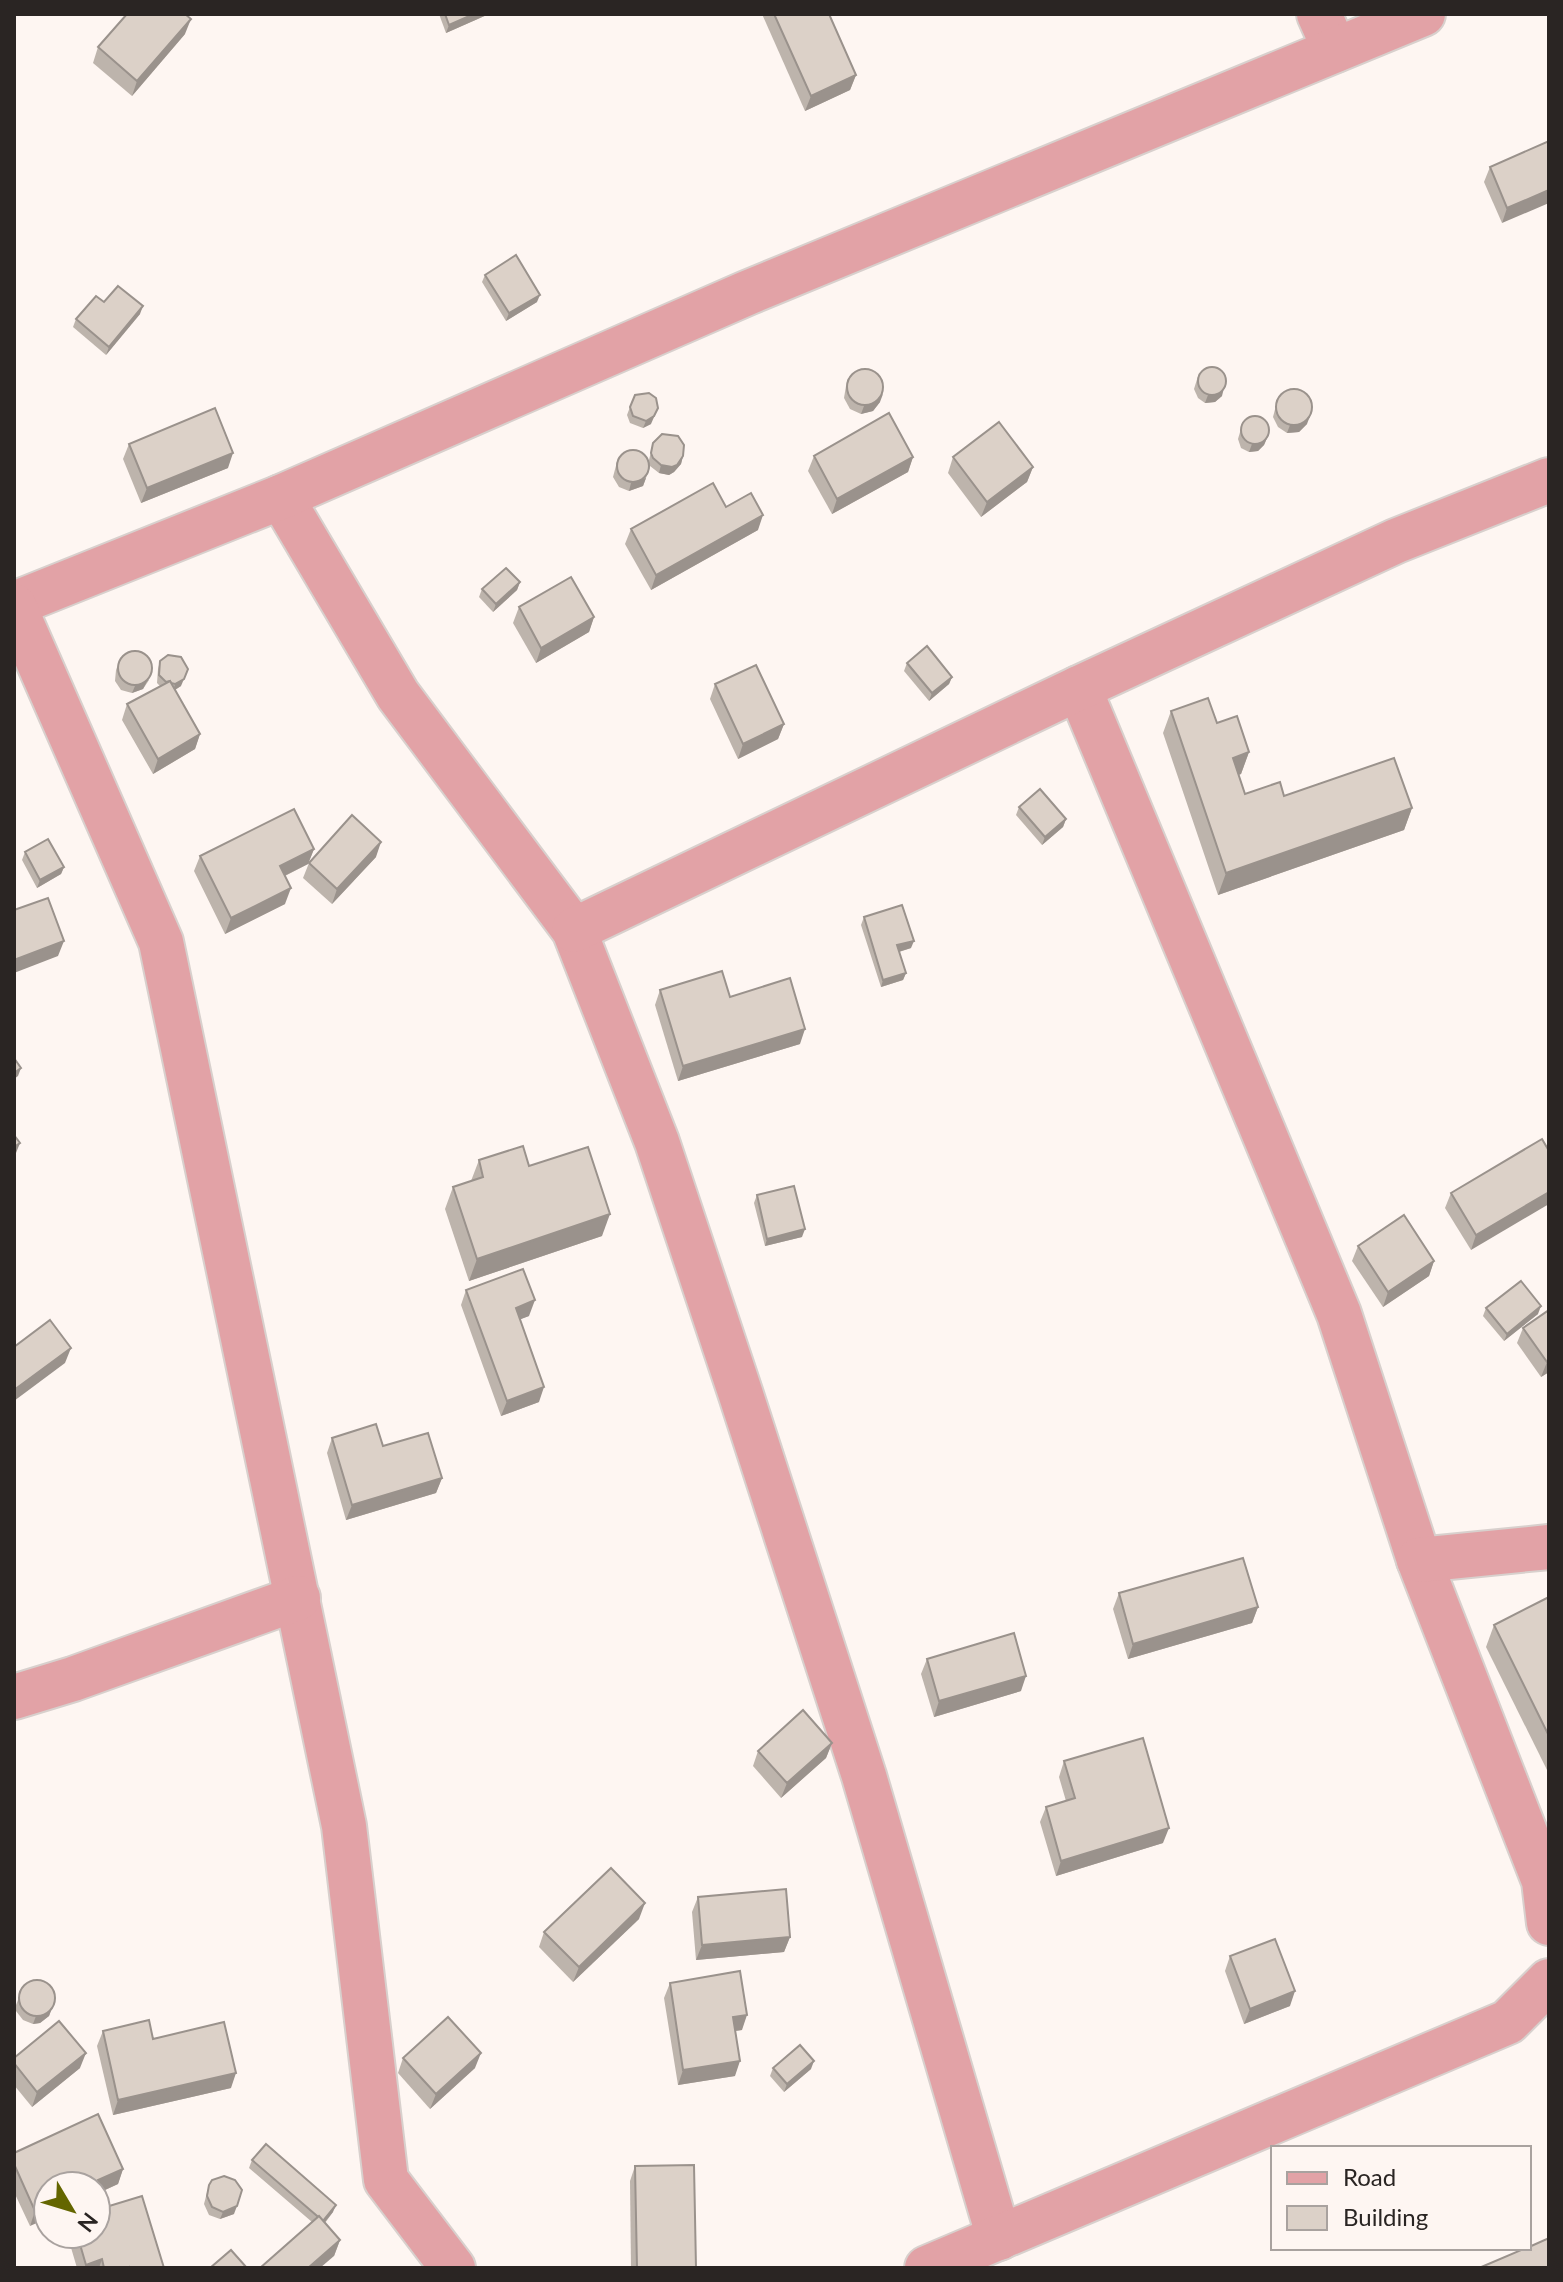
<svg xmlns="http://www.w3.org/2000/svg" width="1563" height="2282" font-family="Lato,sans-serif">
  <rect width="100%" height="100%" fill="#fef6f2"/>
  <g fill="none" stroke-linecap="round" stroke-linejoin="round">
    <g stroke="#d8d0cd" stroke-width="48">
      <g id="minor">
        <path d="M1319,14l16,36"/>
        <path d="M281,497l117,198 176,235 83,212 84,253 123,381 135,462"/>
        <path d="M14,604l267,-107 466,-204 676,-279"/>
        <path d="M14,606l147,336 183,884 42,354 67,88"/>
        <path d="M1079,688l260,626 80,246 125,321 5,42"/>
        <path d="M574,930l505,-242 317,-147 153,-61"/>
        <path d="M1419,1560l130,-13"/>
        <path d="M14,1697l59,-18 225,-81"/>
        <path d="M927,2268l581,-246 41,-41"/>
      </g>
    </g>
    <use href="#minor" stroke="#e2a2a6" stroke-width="44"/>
  </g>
  <g fill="#bdb4ac">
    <path d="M439,14h50l-43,19z"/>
    <path d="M762,14h67l27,61 -6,15 -45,21z"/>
    <path d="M185,34l-53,62 -39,-33 5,-16z"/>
    <path d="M1549,141l-47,82 -18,-41 6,-15z"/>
    <path d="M485,275l52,27 -31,19 -24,-39z"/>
    <path d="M104,302l36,12 -34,41 -33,-28 3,-8z"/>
    <path d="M1199,373l23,23 -7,6 -10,1 -7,-5 -4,-9z"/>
    <path d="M848,378l32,24 -7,9 -12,3 -11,-5 -6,-11 2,-12z"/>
    <path d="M1278,398l29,26 -8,8 -12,1 -9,-6 -5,-10z"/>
    <path d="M630,407l21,17 -8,4 -13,-5 -3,-8z"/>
    <path d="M1243,422l24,16 -3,7 -6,6 -9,1 -8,-4 -3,-9z"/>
    <path d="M653,443l30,13 -2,8 -7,8 -5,3 -10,-2 -9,-7 -1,-3 1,4 -7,19 -14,5 -10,-4 -6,-10 5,-19 31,2z"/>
    <path d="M129,444l99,24 -87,35 -18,-44z"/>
    <path d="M814,456l99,1 -5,15 -76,42 -24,-43z"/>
    <path d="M953,457l80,10 -6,15 -46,35 -33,-44z"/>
    <path d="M726,507l32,23 -107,60 -26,-46 6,-15z"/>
    <path d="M520,582l-3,8 -24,22 -14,-15 3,-8z"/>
    <path d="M519,607l75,10 -5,15 -53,31 -23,-40z"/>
    <path d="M160,661l21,25 -6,4 25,44 -5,15 -42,25 -31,-54 5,-16 33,-18 -3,-3 1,-14z"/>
    <path d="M119,662l30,18 -6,9 -11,4 -11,-3 -6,-9 1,-11z"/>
    <path d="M907,663l45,14 -3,7 -20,17 -25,-30z"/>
    <path d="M715,684l69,40 -6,15 -40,20 -28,-60z"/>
    <path d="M1171,711l46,12 32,29 -8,22 -3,1 7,19 39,2 128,12 -8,22 -186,65 -55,-162z"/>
    <path d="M1019,807l47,12 -3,8 -21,18 -26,-30z"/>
    <path d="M314,849l-6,15 -23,12v28l-60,30 -31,-63 6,-15z"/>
    <path d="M25,852l39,15 -3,7 -24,14 -15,-28z"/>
    <path d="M376,857l-44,47 -29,-26 6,-15z"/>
    <path d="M864,917l47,31 -12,4 7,21 -3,7 -22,7 -20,-62z"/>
    <path d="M660,990l70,7 70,47 -122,37 -23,-76z"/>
    <path d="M1542,1139l-71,111 -26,-42 6,-15z"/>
    <path d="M479,1160l123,76 -133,45 -24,-72 8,-22 18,-6z"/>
    <path d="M757,1195l45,42 -37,9 -11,-43z"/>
    <path d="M1358,1246l76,15 -5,15 -46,31 -31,-46z"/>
    <path d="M466,1290l63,26 -9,3 19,83 -38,14 -40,-111z"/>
    <path d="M1486,1308l52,6 -34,27 -21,-25z"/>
    <path d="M1549,1310v62l-8,5 -24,-34 6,-15z"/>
    <path d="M332,1438l51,8 59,32 -6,15 -90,27 -19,-67z"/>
    <path d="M1119,1593l139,14 -6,16 -124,36 -15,-50z"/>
    <path d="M1549,1597v177l-63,-127 8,-22z"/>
    <path d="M927,1659l94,32 -87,26 -13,-43z"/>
    <path d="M832,1743l-6,15 -45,40 -28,-32 5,-15z"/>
    <path d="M1064,1761l99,82 -107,33 -16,-54 6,-15 20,-6 -7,-24z"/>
    <path d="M698,1897l92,40 -6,15 -88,8 -4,-48z"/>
    <path d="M639,1919l-66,63 -34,-35 5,-15z"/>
    <path d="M1230,1956l60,50 -46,18 -19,-53z"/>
    <path d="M670,1983l72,47 -7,1v45l-57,9 -14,-87z"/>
    <path d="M23,1987l29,21 -3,8 -9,7 -7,1 -10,-4 -7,-9v-6z"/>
    <path d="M103,2031l50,8 78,49 -118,27 -16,-69z"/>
    <path d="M14,2058l66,10 -48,39 -18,-22z"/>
    <path d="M403,2058l72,10 -45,41 -32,-36z"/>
    <path d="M773,2068l38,1 -27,23 -14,-16z"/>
    <path d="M14,2153l109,16 -5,15 -15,7 -3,18 64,59h-87l-10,-34h29l-48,-48 -18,40 -16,-34z"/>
    <path d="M252,2160l81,52 -8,11 15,17 -6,16 -22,-34 -63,-54z"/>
    <path d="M635,2166l61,102h-65l-1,-87z"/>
    <path d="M209,2185l25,29 -14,5 -11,-4 -5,-11z"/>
  </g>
  <g fill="#9a928c">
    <path d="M474,14h15l-43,19 3,-8z"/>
    <path d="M191,19l-6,15 -53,62 5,-15z"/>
    <path d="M856,75l-6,15 -45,21 6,-15z"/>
    <path d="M1549,190v13l-47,20 5,-15z"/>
    <path d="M540,295l-3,7 -31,19 3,-8z"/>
    <path d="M143,306l-3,8 -34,41 3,-8z"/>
    <path d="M1224,388l-2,8 -7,6 -10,1 3,-8z"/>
    <path d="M883,394l-3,8 -7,9 -12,3 3,-8z"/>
    <path d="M658,408l-7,16 -8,4 3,-7z"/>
    <path d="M1310,416l-3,8 -8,8 -12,1 3,-8z"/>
    <path d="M1267,438l-3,7 -6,6 -9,1 3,-8z"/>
    <path d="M233,453l-5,15 -87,35 6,-15z"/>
    <path d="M683,456l-2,8 -7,8 -5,3 -10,-2 2,-8z"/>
    <path d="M913,457l-5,15 -76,42 5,-15z"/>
    <path d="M1033,467l-6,15 -46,35 6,-15z"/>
    <path d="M646,478l-3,8 -14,5 2,-8z"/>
    <path d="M763,515l-5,15 -107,60 5,-15z"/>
    <path d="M520,582l-3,8 -24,22 3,-8z"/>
    <path d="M594,617l-5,15 -53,31 5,-15z"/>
    <path d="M152,672l-9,17 -11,4 3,-7z"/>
    <path d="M952,677l-3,7 -20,17 3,-8z"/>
    <path d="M184,679l-3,7 -8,5 2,-7z"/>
    <path d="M784,724l-6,15 -40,20 5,-15z"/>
    <path d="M200,734l-5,15 -42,25 5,-15z"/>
    <path d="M1249,752l-8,22 -16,6 8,-22z"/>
    <path d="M1412,808l-8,22 -186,65 8,-22z"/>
    <path d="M1066,819l-3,8 -21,18 3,-8z"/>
    <path d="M381,842l-5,15 -44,47 5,-15z"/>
    <path d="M314,849l-6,15 -34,17 6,-15z"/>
    <path d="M64,867l-3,7 -24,14 3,-8z"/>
    <path d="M291,888l-6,16 -60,30 6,-16z"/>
    <path d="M64,941l-6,15 -44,17v-13z"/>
    <path d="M914,941l-3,7 -16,5 2,-8z"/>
    <path d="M906,973l-3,7 -22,7 2,-7z"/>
    <path d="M805,1029l-5,15 -122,37 5,-15z"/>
    <path d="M21,1068l-3,8 -4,3v-6z"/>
    <path d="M20,1143l-6,15v-11z"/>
    <path d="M1549,1192v12l-78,46 5,-15z"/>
    <path d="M610,1214l-8,22 -133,45 8,-22z"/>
    <path d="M805,1229l-3,8 -37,9 2,-7z"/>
    <path d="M1434,1261l-5,15 -46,31 5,-15z"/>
    <path d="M535,1300l-6,16 -18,7 5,-15z"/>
    <path d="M1541,1306l-3,8 -34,27 3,-7z"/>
    <path d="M71,1348l-6,15 -51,38v-11z"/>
    <path d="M1549,1361v11l-8,5 6,-15z"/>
    <path d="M544,1387l-5,15 -38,14 6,-15z"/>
    <path d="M442,1478l-6,15 -90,27 6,-15z"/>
    <path d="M1258,1607l-6,16 -124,36 5,-15z"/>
    <path d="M1026,1676l-5,15 -87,26 5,-16z"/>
    <path d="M832,1743l-6,15 -45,40 6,-15z"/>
    <path d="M1169,1828l-6,15 -107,33 5,-15z"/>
    <path d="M645,1903l-6,16 -66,63 6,-15z"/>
    <path d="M790,1937l-6,15 -88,8 6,-15z"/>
    <path d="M1295,1991l-5,15 -46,18 6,-15z"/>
    <path d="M52,2008l-3,8 -9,7 -7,1 3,-8z"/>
    <path d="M747,2015l-5,15 -15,2 6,-15z"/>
    <path d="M86,2053l-6,15 -48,39 5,-15z"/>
    <path d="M481,2053l-6,15 -45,41 6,-15z"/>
    <path d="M740,2061l-5,15 -57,9 5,-15z"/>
    <path d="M814,2061l-3,8 -27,23 3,-8z"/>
    <path d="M236,2073l-5,15 -118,27 5,-15z"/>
    <path d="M123,2169l-5,15 -22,10 2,-14z"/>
    <path d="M105,2195l-6,15 -3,1v-12z"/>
    <path d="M336,2205l-3,7 -13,16 3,-7z"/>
    <path d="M48,2206v12l-18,8 5,-15z"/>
    <path d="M237,2206l-3,8 -14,5 3,-7z"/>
    <path d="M340,2240l-6,16 -14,12h-12z"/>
    <path d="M102,2259l-3,9h-14l1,-3z"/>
  </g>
  <g fill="#dcd1c8" stroke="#9a928c" stroke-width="2">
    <path d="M127,14h58l6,5 -54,62 -39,-34z"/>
    <path d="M445,14h29l-25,11z"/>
    <path d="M774,14h55l27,61 -45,21z"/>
    <path d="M1549,141v49l-42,18 -17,-41z"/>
    <path d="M516,255l24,40 -31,18 -24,-38z"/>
    <path d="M118,286l25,20 -34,41 -33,-28 20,-23 8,6z"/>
    <circle cx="1212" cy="381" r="14"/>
    <circle cx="865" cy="387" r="18"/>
    <circle cx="1294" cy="407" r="18"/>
    <path d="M649,393l7,5 2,10 -4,8 -8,5 -13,-5 -3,-9 5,-12z"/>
    <path d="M215,408l18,45 -86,35 -18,-44z"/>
    <path d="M889,413l24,44 -76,42 -23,-43z"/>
    <circle cx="1255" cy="430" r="14"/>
    <path d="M999,422l34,45 -46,35 -34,-45z"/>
    <path d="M662,434l16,2 6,9 -1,11 -6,9 -5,2 -11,-2 -8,-7 -2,-5 2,-10z"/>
    <circle cx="633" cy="466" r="16"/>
    <path d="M713,483l13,24 25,-14 12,22 -107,60 -25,-46z"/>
    <path d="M506,568l14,14 -24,22 -14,-15z"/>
    <path d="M571,577l23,40 -53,31 -22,-41z"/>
    <path d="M927,646l25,31 -20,16 -25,-30z"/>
    <circle cx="135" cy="668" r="17"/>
    <path d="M168,655l13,2 7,12 -4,10 -9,5 -4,-1 -1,-2 -4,1 -7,-7 1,-14z"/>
    <path d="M756,665l28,59 -41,20 -28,-60z"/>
    <path d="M170,681l30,53 -42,25 -31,-55z"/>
    <path d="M1208,698l9,25 20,-7 12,36 -16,6 12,36 35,-12 4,14 110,-38 18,50 -186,65 -55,-162z"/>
    <path d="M1040,789l26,30 -21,18 -26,-30z"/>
    <path d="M294,809l20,40 -34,17 11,22 -60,30 -31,-62z"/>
    <path d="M352,815l29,27 -44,47 -28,-26z"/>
    <path d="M48,839l16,28 -24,13 -15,-28z"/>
    <path d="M48,898l16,43 -50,19v-50z"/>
    <path d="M902,905l12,36 -17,4 9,28 -23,7 -19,-63z"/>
    <path d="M722,971l8,26 60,-19 15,51 -122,37 -23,-76z"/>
    <path d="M14,1058l7,10 -7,5z"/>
    <path d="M14,1135l6,8 -6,4z"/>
    <path d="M1542,1139l7,12v41l-73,43 -25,-42z"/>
    <path d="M523,1146l6,20 59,-19 22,67 -133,45 -24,-72 30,-10 -4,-17z"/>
    <path d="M794,1186l11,43 -38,10 -10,-44z"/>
    <path d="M1404,1215l30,46 -46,31 -30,-46z"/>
    <path d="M523,1269l12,31 -19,8 28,79 -37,14 -41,-111z"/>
    <path d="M1521,1281l20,25 -34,28 -21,-26z"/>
    <path d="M1549,1310v51l-2,1 -24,-34z"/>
    <path d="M50,1320l21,28 -57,42v-43z"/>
    <path d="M376,1424l7,22 45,-13 14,45 -90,27 -20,-67z"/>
    <path d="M1243,1558l15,49 -125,37 -14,-51z"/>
    <path d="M1549,1597v139l-55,-111z"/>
    <path d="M1014,1633l12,43 -87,25 -12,-42z"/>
    <path d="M803,1710l29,33 -45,40 -29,-32z"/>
    <path d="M1143,1738l26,90 -108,33 -15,-54 29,-9 -11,-37z"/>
    <path d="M611,1868l34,35 -66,64 -35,-35z"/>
    <path d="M786,1889l4,48 -88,8 -4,-48z"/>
    <path d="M1275,1939l20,52 -45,18 -20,-53z"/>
    <path d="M740,1971l7,44 -14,2 7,44 -57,9 -13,-87z"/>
    <circle cx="37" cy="1998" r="18"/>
    <path d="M448,2017l33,36 -45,41 -33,-36z"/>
    <path d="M149,2020l4,19 71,-17 12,51 -118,27 -15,-69z"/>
    <path d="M59,2021l27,32 -49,39 -23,-29v-5z"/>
    <path d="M800,2045l14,16 -27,23 -14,-16z"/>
    <path d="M98,2114l25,55 -25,11 7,15 -9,4v-13h-48v20l-13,5 -21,-47v-11z"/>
    <path d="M266,2144l70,61 -13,16 -71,-61z"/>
    <path d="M694,2165l2,103h-59l-2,-102z"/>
    <path d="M224,2176l11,4 7,10 -5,16 -14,6 -11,-5 -5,-11 2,-11 3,-5z"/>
    <path d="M142,2196l22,72h-35v-1l-5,1h-20l-2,-9 -16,6 -9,-31h19v-24z"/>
    <path d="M319,2216l21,24 -32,28h-48z"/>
    <path d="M1549,2238v30h-70l47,-20h3v-1z"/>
    <path d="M231,2250l16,18h-37z"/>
  </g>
  <rect width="1563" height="2282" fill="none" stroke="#2a2523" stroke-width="32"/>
  <rect x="1271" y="2146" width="260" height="104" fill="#fef6f2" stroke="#a9a29f" stroke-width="2"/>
  <rect x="1287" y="2172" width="40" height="12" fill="#e2a2a6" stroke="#a9a29f" stroke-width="2"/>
  <text x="1343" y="2186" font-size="24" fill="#2a2523">Road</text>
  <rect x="1287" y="2206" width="40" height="24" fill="#dcd1c8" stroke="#a9a29f" stroke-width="2"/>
  <text x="1343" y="2226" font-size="24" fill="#2a2523">Building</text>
  <g transform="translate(72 2210) rotate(128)"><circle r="38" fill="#fef6f2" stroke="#a9a29f" stroke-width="2"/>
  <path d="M0-6L14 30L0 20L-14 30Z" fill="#646600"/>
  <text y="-12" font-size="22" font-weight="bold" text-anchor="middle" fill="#2a2523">N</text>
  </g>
</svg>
